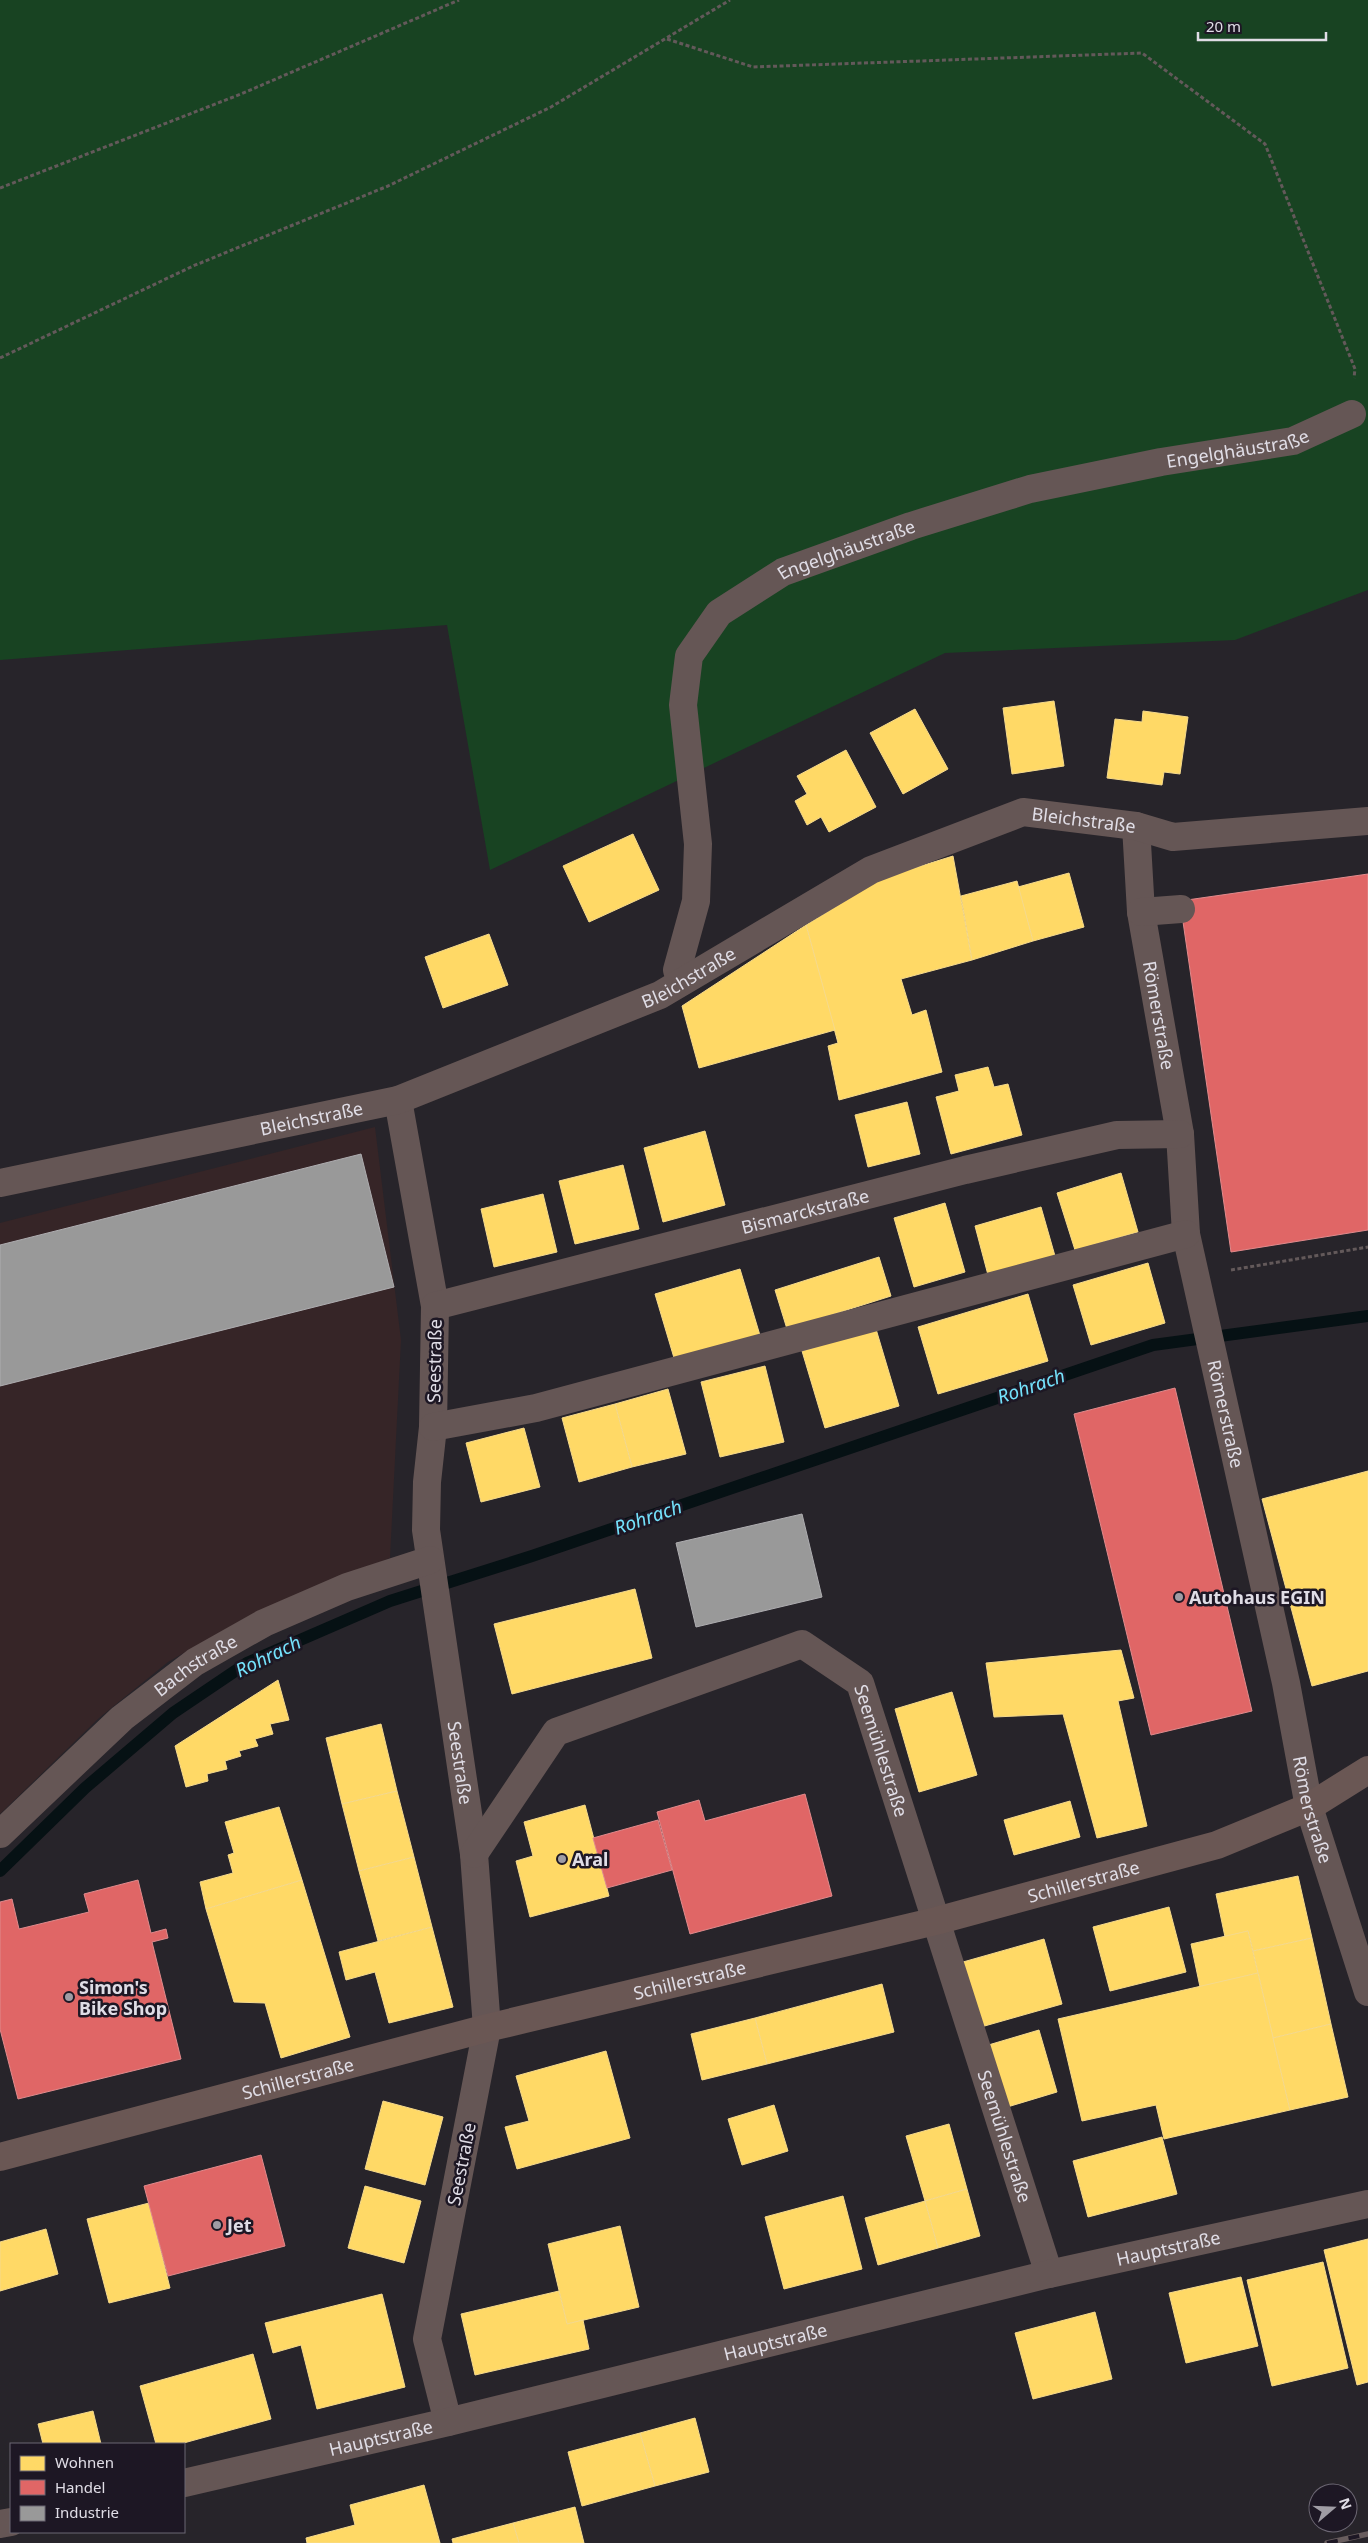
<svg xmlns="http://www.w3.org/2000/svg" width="1368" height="2543" font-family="'Noto Sans',sans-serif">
  <rect width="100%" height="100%" fill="#27242a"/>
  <path fill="#362527" d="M375,1127l26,213 -11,218 -143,59 -79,45 -69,56 -99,96v-591z"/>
  <path fill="#184322" d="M0,0h1368v590l-133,50 -290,13 -455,217 -43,-245 -447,35z"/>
  <g fill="#ffd966" stroke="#f6da8c">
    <path d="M1054,701l10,65 -52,8 -9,-66z"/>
    <path d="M915,709l33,60 -45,25 -33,-61z"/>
    <path d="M1143,711l45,6 -8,57 -16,-2 -2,13 -55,-7 8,-59 27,3z"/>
    <path d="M846,750l30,57 -47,25 -8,-15 -14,8 -12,-24 12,-7 -10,-18z"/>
    <path d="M633,834l26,56 -70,32 -26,-56z"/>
    <path d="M953,856l19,104 -71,19 11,36 14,-5 16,62 -103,28 -11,-54 10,-3 -32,-118 76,-47z"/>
    <path d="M1069,873l15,54 -51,14 -15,-54z"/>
    <path d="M1017,881l16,60 -61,19 -11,-64z"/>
    <path d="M806,925l29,105 -136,38 -17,-62z"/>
    <path d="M489,934l19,51 -65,23 -18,-51z"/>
    <path d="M988,1067l6,20 14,-3 14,51 -71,19 -15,-57 23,-6 -4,-16z"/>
    <path d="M907,1102l13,52 -52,13 -13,-52z"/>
    <path d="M705,1131l20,74 -62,17 -19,-74z"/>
    <path d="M623,1165l16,64 -64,15 -16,-63z"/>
    <path d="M1121,1173l17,59 -63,18 -18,-57z"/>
    <path d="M543,1194l14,58 -63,15 -13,-58z"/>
    <path d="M945,1203l20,69 -51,15 -20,-69z"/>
    <path d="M1041,1207l14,49 -67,19 -13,-49z"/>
    <path d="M879,1257l12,39 -104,33 -12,-39z"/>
    <path d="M1148,1263l17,60 -74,22 -18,-60z"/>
    <path d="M740,1269l22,73 -85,26 -22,-74z"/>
    <path d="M1028,1294l20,67 -110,33 -20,-67z"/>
    <path d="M876,1329l23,77 -74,22 -23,-77z"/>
    <path d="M765,1366l19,76 -64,15 -19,-75z"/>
    <path d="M668,1389l18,65 -54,13 -17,-63z"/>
    <path d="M615,1404l17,63 -53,15 -17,-64z"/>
    <path d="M524,1428l16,59 -59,15 -15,-59z"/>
    <path d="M1368,1471v200l-56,15 -50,-187z"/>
    <path d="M635,1589l17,69 -140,36 -18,-70z"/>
    <path d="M1121,1650l13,48 -16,3 29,125 -50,12 -34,-124 -69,3 -8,-54z"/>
    <path d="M278,1680l11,40 -19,4 3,10 -18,5 3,7 -19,5 2,5 -16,5 2,8 -20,5 1,7 -22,6 -11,-41z"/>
    <path d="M952,1692l25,83 -58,17 -24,-83z"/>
    <path d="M381,1724l16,67 -55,13 -16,-66z"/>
    <path d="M397,1791l17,66 -55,14 -17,-67z"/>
    <path d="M1070,1801l10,36 -66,18 -10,-35z"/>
    <path d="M585,1805l24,91 -79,21 -14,-56 17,-5 -9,-34z"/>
    <path d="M279,1807l23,73 -96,29 -6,-27 33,-9 -5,-18 6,-2 -9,-31z"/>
    <path d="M414,1857l18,70 -54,14 -19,-70z"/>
    <path d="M1298,1876l14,62 -59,13 -5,-20 -23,6 -9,-43z"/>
    <path d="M302,1880l48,157 -69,21 -16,-55 -31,-1 -28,-93z"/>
    <path d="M1169,1907l17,65 -76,19 -17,-64z"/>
    <path d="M432,1927l21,80 -64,16 -14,-51 -29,8 -7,-28z"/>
    <path d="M1248,1931l10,42 -58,14 -9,-43z"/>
    <path d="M1312,1938l19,86 -58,14 -20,-87z"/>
    <path d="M1044,1939l18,65 -81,23 -18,-65z"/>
    <path d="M1258,1973l32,137 -126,29 -8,-34 -74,16 -24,-102z"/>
    <path d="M882,1984l12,48 -127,32 -12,-46z"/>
    <path d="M755,2018l12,46 -65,16 -11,-46z"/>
    <path d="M1331,2024l17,73 -58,13 -17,-72z"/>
    <path d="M1039,2030l18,62 -53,16 -19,-62z"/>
    <path d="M606,2051l24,87 -113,31 -12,-42 24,-6 -13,-45z"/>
    <path d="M383,2101l60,16 -18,68 -60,-16z"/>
    <path d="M774,2105l14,46 -46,14 -14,-46z"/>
    <path d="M949,2124l18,65 -42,12 -19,-65z"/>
    <path d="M1162,2137l15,57 -89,23 -15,-56z"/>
    <path d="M365,2186l56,15 -17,62 -56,-15z"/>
    <path d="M967,2189l13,47 -42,12 -13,-47z"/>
    <path d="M843,2196l19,73 -78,20 -19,-72z"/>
    <path d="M925,2201l13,47 -60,17 -13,-47z"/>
    <path d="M149,2203l21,85 -61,15 -22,-84z"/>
    <path d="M620,2226l19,81 -72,17 -19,-80z"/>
    <path d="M46,2229l12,45 -58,17v-49z"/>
    <path d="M1368,2239v143l-11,3 -33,-135z"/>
    <path d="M1323,2262l25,106 -76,18 -25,-106z"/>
    <path d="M1241,2277l17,69 -72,17 -17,-70z"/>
    <path d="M559,2291l8,33 16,-4 6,29 -114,26 -14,-61z"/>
    <path d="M382,2294l23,93 -88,22 -16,-64 -28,8 -8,-30z"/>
    <path d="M1095,2312l17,67 -79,20 -18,-66z"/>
    <path d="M253,2354l18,65 -91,25h-24l-16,-58z"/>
    <path d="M93,2411l8,33h-58l-5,-20z"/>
    <path d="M695,2418l14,54 -54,14 -15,-53z"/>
    <path d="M640,2433l15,53 -73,20 -14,-54z"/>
    <path d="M424,2485l16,58h-133l-1,-5 49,-13 -5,-20z"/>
    <path d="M575,2507l9,36h-65l-6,-20z"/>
    <path d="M513,2523l6,20h-66l-1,-4z"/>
  </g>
  <g fill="#e06666" stroke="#e08a8c">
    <path d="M1368,874v356l-137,22 -51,-351z"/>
    <path d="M1175,1388l77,323 -101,24 -77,-321z"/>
    <path d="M805,1794l27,102 -142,38 -33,-122 42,-12 6,21z"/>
    <path d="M658,1820l14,50 -65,18 -14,-50z"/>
    <path d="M138,1880l13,53 15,-4 2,9 -16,4 29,117 -163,40 -18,-70v-127l12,-3 7,30 70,-17 -5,-18z"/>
    <path d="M261,2155l24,91 -117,30 -24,-90z"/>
  </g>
  <g fill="#999" stroke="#aeadb0">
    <path d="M361,1154l33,133 -394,99v-141z"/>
    <path d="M802,1514l20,83 -126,30 -20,-84z"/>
  </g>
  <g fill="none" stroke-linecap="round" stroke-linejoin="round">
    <path stroke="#061114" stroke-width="12" d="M0,1871l85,-83 88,-75 74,-50 143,-62 142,-45 621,-211 215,-29"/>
    <g stroke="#63595a" stroke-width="3" stroke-dasharray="4 2.5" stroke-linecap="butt">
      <path d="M667,39l86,28 389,-14 123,91 90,225 -1,9"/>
      <path d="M0,188l241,-94 218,-94"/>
      <path d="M0,358l193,-92 195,-80 163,-79 179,-107"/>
      <path d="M1231,1270l137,-23"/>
    </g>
    <g stroke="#655655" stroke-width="28">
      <path id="s1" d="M1136,826l5,86 39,222 6,100 100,449 23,124 59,185"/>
      <path d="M1141,912l40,-3"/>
      <path id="s2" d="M681,982l-4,-12 19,-69 2,-57 -15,-139 6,-49 30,-43 64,-41 128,-46 119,-37 131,-27 132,-21 59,-27"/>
      <path id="s3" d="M398,1100l37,206 -2,121 -6,55 -1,48 48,324 13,174 -60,311 21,83"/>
      <path id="s4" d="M0,1183l398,-83 262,-105 211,-125 152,-58 113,14 37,11 195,-16"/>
      <path id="s5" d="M435,1306l530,-136 152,-35 63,-1"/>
      <path d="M433,1427l103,-19 650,-174"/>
      <path id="s6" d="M0,1834l122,-116 73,-56 69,-39 83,-36 83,-27"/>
      <path id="s7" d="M474,1854l82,-122 246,-88 58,39 189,591"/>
      <path id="s8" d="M184,2483l264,-61 601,-148 319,-70"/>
      <path d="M0,2524l11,-2"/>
    </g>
    <path stroke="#6a5754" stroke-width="28" id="s9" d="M0,2157l487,-129 449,-107 281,-76 92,-38 59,-37"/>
    <g stroke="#685d5e" stroke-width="5.5">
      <path id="rail" d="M1327,2543l41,-9"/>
    </g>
    <use href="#rail" stroke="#1d1724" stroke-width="4" stroke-dasharray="11" stroke-linecap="butt"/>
  </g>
  <g fill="#9f9ca4" stroke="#1d1724" stroke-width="2">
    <circle cx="1179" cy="1597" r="5"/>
    <circle cx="562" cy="1859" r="5"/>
    <circle cx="69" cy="1997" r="5"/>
    <circle cx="217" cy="2225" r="5"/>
  </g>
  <g text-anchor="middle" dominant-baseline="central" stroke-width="5" stroke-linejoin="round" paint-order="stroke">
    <g font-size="18" fill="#e0dde6" stroke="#1d1724">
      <text stroke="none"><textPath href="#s2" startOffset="931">Engelghäustraße</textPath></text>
      <text stroke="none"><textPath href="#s2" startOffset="526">Engelghäustraße</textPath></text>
      <text stroke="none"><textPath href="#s4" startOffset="1158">Bleichstraße</textPath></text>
      <text stroke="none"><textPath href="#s4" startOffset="722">Bleichstraße</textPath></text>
      <text stroke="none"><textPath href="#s1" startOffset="191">Römerstraße</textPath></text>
      <text stroke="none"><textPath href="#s4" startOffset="318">Bleichstraße</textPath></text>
      <text stroke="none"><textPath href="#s5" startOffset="382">Bismarckstraße</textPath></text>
      <text transform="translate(434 1361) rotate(-89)">Seestraße</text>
      <text stroke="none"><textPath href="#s1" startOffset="596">Römerstraße</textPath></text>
      <text stroke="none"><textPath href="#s6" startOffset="259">Bachstraße</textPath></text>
      <text stroke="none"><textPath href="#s7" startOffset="549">Seemühlestraße</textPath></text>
      <text stroke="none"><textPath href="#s3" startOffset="669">Seestraße</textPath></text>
      <text stroke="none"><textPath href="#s1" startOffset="1001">Römerstraße</textPath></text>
      <text stroke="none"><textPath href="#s9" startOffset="1118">Schillerstraße</textPath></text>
      <text stroke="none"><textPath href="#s9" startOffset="712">Schillerstraße</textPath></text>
      <text stroke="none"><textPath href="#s9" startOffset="308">Schillerstraße</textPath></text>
      <text stroke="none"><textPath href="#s7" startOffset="954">Seemühlestraße</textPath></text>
      <text transform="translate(461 2164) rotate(-79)">Seestraße</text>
      <text stroke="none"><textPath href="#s8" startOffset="1012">Hauptstraße</textPath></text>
      <text stroke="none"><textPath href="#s8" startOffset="608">Hauptstraße</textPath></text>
      <text stroke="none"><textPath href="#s8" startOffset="202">Hauptstraße</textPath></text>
    </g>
    <g font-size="18" font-weight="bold" fill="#e0dde6" stroke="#1d1724" text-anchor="start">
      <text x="1189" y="1597">Autohaus EGIN</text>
      <text x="572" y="1859">Aral</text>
      <text x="79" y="1987">Simon's<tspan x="79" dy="21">Bike Shop</tspan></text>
      <text x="227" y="2225">Jet</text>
    </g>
    <g font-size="19" font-style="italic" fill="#74e2fc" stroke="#1d1724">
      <text transform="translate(1031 1386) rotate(-19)">Rohrach</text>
      <text transform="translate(648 1517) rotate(-19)">Rohrach</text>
      <text transform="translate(268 1656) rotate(-26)">Rohrach</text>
    </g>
  </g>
  <rect x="10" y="2443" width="175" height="90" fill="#1d1724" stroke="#6b6672"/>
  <rect x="20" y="2456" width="25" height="15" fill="#ffd966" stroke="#6b6672"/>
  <text x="55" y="2468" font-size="15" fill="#e0dde6">Wohnen</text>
  <rect x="20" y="2480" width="25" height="15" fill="#e06666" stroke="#6b6672"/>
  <text x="55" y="2493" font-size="15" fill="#e0dde6">Handel</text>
  <rect x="20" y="2506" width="25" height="15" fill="#999999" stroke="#6b6672"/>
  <text x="55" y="2518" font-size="15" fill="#e0dde6">Industrie</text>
  <g transform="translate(1333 2508) rotate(71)"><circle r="24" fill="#1d1724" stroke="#6b6672"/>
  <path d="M0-4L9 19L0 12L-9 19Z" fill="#9f9ca4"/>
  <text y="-8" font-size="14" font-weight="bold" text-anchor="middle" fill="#e0dde6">N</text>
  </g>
  <path d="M1198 32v8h128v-8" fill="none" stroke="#e0dde6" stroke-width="2.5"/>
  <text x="1206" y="32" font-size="15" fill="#e0dde6" stroke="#1d1724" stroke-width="4" paint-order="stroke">20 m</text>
</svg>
